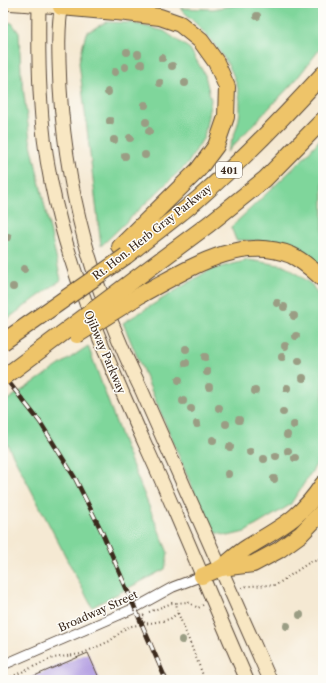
<svg xmlns="http://www.w3.org/2000/svg" width="326" height="683" font-family="'Libre Caslon Text',serif">
  <rect width="100%" height="100%" fill="#fdfcf7"/>
  <filter id="ink" filterUnits="userSpaceOnUse"><feTurbulence type="fractalNoise" baseFrequency=".025" numOctaves="2"/><feDisplacementMap in="SourceGraphic" scale="8" xChannelSelector="R" yChannelSelector="G"/><feConvolveMatrix kernelMatrix="1 2 1 2 8 2 1 2 1" color-interpolation-filters="sRGB"/></filter>
  <filter id="wash" filterUnits="userSpaceOnUse"><feTurbulence type="fractalNoise" baseFrequency=".012" numOctaves="4" result="noise"/><feDisplacementMap in="SourceGraphic" scale="16" xChannelSelector="R" yChannelSelector="G"/><feGaussianBlur stdDeviation="0.9" result="paint"/><feColorMatrix in="noise" values="0 0 0 0 0 0 0 0 0 0 0 0 0 0 0 0 0 1.4 0 .05"/><feComposite in="paint" operator="in"/></filter>
  <g filter="url(#wash)">
    <rect width="100%" height="100%" fill="#f5e9d3"/>
    <g fill="#7fd69b" stroke="#5d805c">
      <path d="M248,3h75v42l-28,36 -68,71c6,-14 13,-29 13,-44 1,-40 -33,-74 -60,-100l33,1z"/>
      <path d="M3,21l9,2 7,10 2,40 9,66 31,141 -58,42z"/>
      <path d="M106,22l26,1 32,8 26,18 15,26 6,25 -7,37 -16,26 -87,83 -22,-184 7,-29z"/>
      <path d="M323,136v132l-19,-15 -34,-12 -34,-1 -5,-13 70,-66z"/>
      <path d="M249,260l37,6 26,19 11,18v141l-5,18 -28,43 -45,27 -17,4 -11,-3 -13,-17 -81,-193 86,-53z"/>
      <path d="M88,346l37,101 43,106 -3,16 -73,38 -89,-171v-33z"/>
    </g>
    <g id="blocks">
      <path fill="#ad97e0" d="M88,653l12,27h-75z"/>
    </g>
  </g>
  <g filter="url(#ink)">
    <use href="#blocks" fill-opacity="0" stroke="#574739" stroke-width="1"/>
    <g fill="none" stroke-linecap="round" stroke-linejoin="round">
      <g stroke="#574739" stroke-width="11">
        <path id="street" d="M3,665l132,-57 38,-21 29,-11"/>
      </g>
      <g stroke="#574739" stroke-width="15">
        <g id="secondary">
          <path d="M3,3l58,4"/>
          <path d="M39,3c-1,60 0,120 12,179 21,104 65,197 108,293 30,68 58,137 88,205"/>
          <path d="M62,3c-5,27 -3,57 -2,85 6,105 35,208 82,303l128,289"/>
        </g>
      </g>
      <g stroke="#574739" stroke-width="18">
        <g id="highway">
          <path d="M61,7l66,6 33,4 20,7 21,17 15,21 11,25 -1,30 -10,29 -18,24 -78,77"/>
          <path d="M126,256c24,-19 49,-38 72,-57 44,-39 86,-82 125,-125"/>
          <path d="M135,279l74,-55 56,-45 58,-59"/>
          <path d="M142,294c45,-24 97,-60 149,-39 13,6 22,15 32,24"/>
          <path d="M221,568c9,-7 17,-15 27,-21 33,-20 53,-29 75,-63"/>
          <path d="M202,576l19,-8 32,-4 26,-14 22,-16 22,-23"/>
        </g>
      </g>
      <g stroke="#574739" stroke-width="2" stroke-dasharray="1 3" stroke-linecap="butt">
        <path d="M242,588l5,-2 29,-1 34,-23 13,-3"/>
        <path d="M203,605l-5,3 -10,-6 -12,1 2,10 27,67"/>
        <path d="M149,612l23,-9h4"/>
        <path d="M144,615l-2,2 3,7"/>
        <path d="M4,680l49,-22 28,-4 29,-13 16,-13 6,-2 30,-5 8,-2 8,-6"/>
      </g>
      <use href="#street" stroke="#fff" stroke-width="9"/>
      <use href="#secondary" stroke="#f8e7c3" stroke-width="13"/>
      <use href="#highway" stroke="#eec469" stroke-width="16"/>
      <g stroke="#3b2a1e" stroke-width="4.5">
        <path id="rail" d="M3,375l37,47 35,56 27,54 64,148"/>
      </g>
      <use href="#rail" stroke="#fdfcf7" stroke-width="3" stroke-dasharray="9" stroke-linecap="butt"/>
      <g stroke="#574739" stroke-width="18" stroke-linecap="butt">
        <g id="highway-bridge">
          <path d="M77,335l65,-41"/>
          <path d="M3,342l123,-86"/>
          <path d="M3,378l132,-99"/>
        </g>
      </g>
      <use href="#highway-bridge" stroke="#eec469" stroke-width="16"/>
    </g>
    <g fill="#9a9d84">
      <circle cx="257" cy="16" r="4"/>
      <circle cx="127" cy="52" r="4"/>
      <circle cx="138" cy="54" r="4"/>
      <circle cx="162" cy="58" r="4"/>
      <circle cx="141" cy="64" r="4"/>
      <circle cx="172" cy="66" r="4"/>
      <circle cx="125" cy="67" r="4"/>
      <circle cx="115" cy="72" r="4"/>
      <circle cx="160" cy="83" r="4"/>
      <circle cx="185" cy="83" r="4"/>
      <circle cx="108" cy="92" r="4"/>
      <circle cx="145" cy="105" r="4"/>
      <circle cx="110" cy="121" r="4"/>
      <circle cx="146" cy="122" r="4"/>
      <circle cx="149" cy="131" r="4"/>
      <circle cx="130" cy="138" r="4"/>
      <circle cx="114" cy="140" r="4"/>
      <circle cx="145" cy="155" r="4"/>
      <circle cx="125" cy="156" r="4"/>
      <circle cx="8" cy="237" r="4"/>
      <circle cx="24" cy="269" r="4"/>
      <circle cx="13" cy="287" r="4"/>
      <circle cx="277" cy="303" r="4"/>
      <circle cx="284" cy="307" r="4"/>
      <circle cx="294" cy="316" r="4"/>
      <circle cx="296" cy="336" r="4"/>
      <circle cx="285" cy="346" r="4"/>
      <circle cx="186" cy="349" r="4"/>
      <circle cx="205" cy="357" r="4"/>
      <circle cx="282" cy="357" r="4"/>
      <circle cx="299" cy="361" r="4"/>
      <circle cx="186" cy="363" r="4"/>
      <circle cx="207" cy="372" r="4"/>
      <circle cx="303" cy="378" r="4"/>
      <circle cx="179" cy="380" r="4"/>
      <circle cx="209" cy="387" r="4"/>
      <circle cx="287" cy="388" r="4"/>
      <circle cx="255" cy="391" r="4"/>
      <circle cx="183" cy="401" r="4"/>
      <circle cx="219" cy="408" r="4"/>
      <circle cx="191" cy="409" r="4"/>
      <circle cx="283" cy="412" r="4"/>
      <circle cx="239" cy="420" r="4"/>
      <circle cx="197" cy="424" r="4"/>
      <circle cx="226" cy="424" r="4"/>
      <circle cx="294" cy="425" r="4"/>
      <circle cx="287" cy="435" r="4"/>
      <circle cx="213" cy="440" r="4"/>
      <circle cx="230" cy="447" r="4"/>
      <circle cx="288" cy="451" r="4"/>
      <circle cx="250" cy="452" r="4"/>
      <circle cx="276" cy="456" r="4"/>
      <circle cx="295" cy="458" r="4"/>
      <circle cx="264" cy="459" r="4"/>
      <circle cx="228" cy="474" r="4"/>
      <circle cx="274" cy="479" r="4"/>
      <circle cx="300" cy="615" r="4"/>
      <circle cx="287" cy="626" r="4"/>
      <circle cx="182" cy="640" r="4"/>
    </g>
  </g>
  <g text-anchor="middle" dominant-baseline="central" stroke-width="3" stroke-linejoin="round" paint-order="stroke">
    <rect fill="#fdfcf7" stroke="#75695f" stroke-width="1" x="216" y="162" width="26" height="16" rx="3"/>
    <g font-size="10" font-weight="bold" fill="#3b2a1e">
      <text x="229" y="170">401</text>
    </g>
    <g font-size="11" fill="#3b2a1e" stroke="#fdfcf7">
      <text transform="translate(152 232) rotate(-38)">Rt. Hon. Herb Gray Parkway</text>
      <text transform="translate(105 352) rotate(67)">Ojibway Parkway</text>
      <text transform="translate(98 611) rotate(-24)">Broadway Street</text>
    </g>
  </g>
  <rect width="326" height="683" fill="none" stroke="#fdfcf7" stroke-width="16"/>
</svg>
